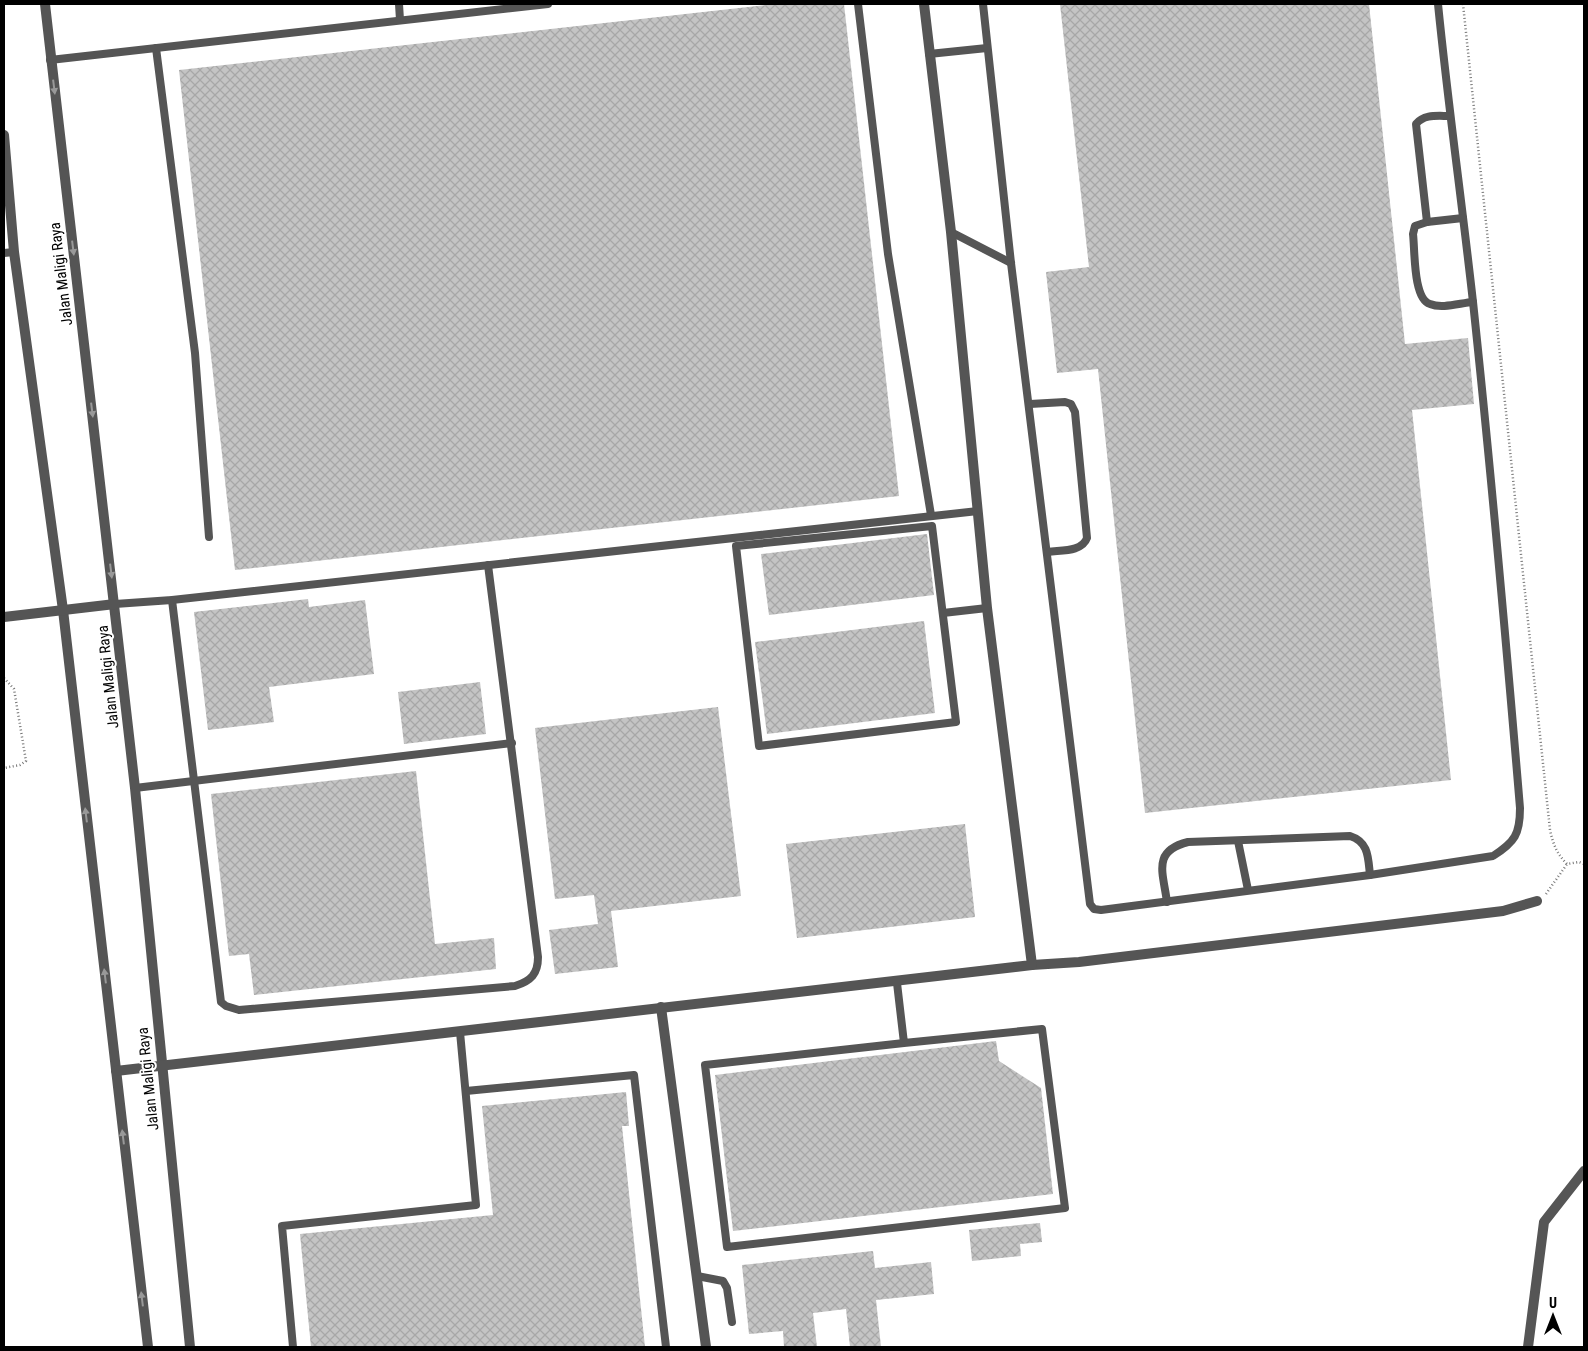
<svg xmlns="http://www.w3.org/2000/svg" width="1588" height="1351" font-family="'Roboto Condensed',sans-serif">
  <defs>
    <pattern id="building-cross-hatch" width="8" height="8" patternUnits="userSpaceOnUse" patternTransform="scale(1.25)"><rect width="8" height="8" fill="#c4c4c4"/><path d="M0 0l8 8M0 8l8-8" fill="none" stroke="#a7a7a7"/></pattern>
  </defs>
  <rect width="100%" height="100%" fill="#fff"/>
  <g fill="url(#building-cross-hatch)">
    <path d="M776,4h68l55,492 -664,74 -56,-500z"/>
    <path d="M1060,4h309l36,340 63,-6 6,66 -62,6 39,370 -306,33 -47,-444 -41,4 -11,-101 43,-5z"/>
    <path d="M927,534l7,61 -165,20 -8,-61z"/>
    <path d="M308,599l1,8 56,-7 9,74 -105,13 5,35 -66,8 -14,-118z"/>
    <path d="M924,621l11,92 -168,21 -12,-92z"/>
    <path d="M480,682l6,52 -82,10 -6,-52z"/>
    <path d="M718,707l23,189 -130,15 7,56 -63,7 -6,-44 49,-6 -4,-29 -39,4 -20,-171z"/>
    <path d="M416,771l19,173 59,-6 2,31 -242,26 -5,-41 -20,2 -18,-162z"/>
    <path d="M965,824l10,93 -178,21 -11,-94z"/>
    <path d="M996,1041l3,20 42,27 12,106 -320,37 -18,-156z"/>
    <path d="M626,1092l3,34h-7l23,221h-334l-11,-113 193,-19 -11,-109z"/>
    <path d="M1040,1223l2,19 -22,2 1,12 -49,5 -3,-31z"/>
    <path d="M873,1251l2,17 56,-6 3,32 -58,6 5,47h-31l-4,-38 -33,4 4,34h-33l-1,-16 -34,3 -7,-69z"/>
  </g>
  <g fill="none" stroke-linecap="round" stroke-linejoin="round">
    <g stroke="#777" stroke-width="2.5" stroke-dasharray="1 2.5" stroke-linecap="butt">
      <path d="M1463,4l87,826c3,14 7,24 17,34l12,-2 5,2"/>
      <path d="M4,678l10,11 12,72 -6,4 -16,3"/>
      <path d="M1546,894l21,-30"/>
    </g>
    <g stroke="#555" stroke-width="8">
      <path d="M399,4l1,16"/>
      <path d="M858,4l30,250 43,261"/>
      <path d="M983,4l28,259 79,641 4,5 7,1 269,-35 123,-19c22,-14 27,-22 27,-48 -14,-168 -29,-337 -47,-506 -11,-99 -25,-198 -35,-298"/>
      <path d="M156,48l39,305 14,184"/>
      <path d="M929,54l58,-6"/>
      <path d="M50,60l498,-56"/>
      <path d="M1463,218l-36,4 -12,4 -2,8c2,16 0,65 17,70 12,5 30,-1 43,-2"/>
      <path d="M1427,222l-11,-98c8,-10 21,-8 33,-8"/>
      <path d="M951,232l60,31"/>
      <path d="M4,253l10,-1"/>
      <path d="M1030,404l35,-2 6,2 4,8 12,126c-5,14 -26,12 -39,14"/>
      <path d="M932,526l24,196 -197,24 -23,-200z"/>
      <path d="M172,600l49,402 5,4 13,4 276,-24c16,-5 23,-12 23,-29l-50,-392"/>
      <path d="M115,604l57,-4 806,-89"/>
      <path d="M943,613l44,-5"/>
      <path d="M135,788l377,-45"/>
      <path d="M1238,841l10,49"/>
      <path d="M1167,902c-4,-30 -15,-51 21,-60l162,-6c19,6 18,22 20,39"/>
      <path d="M897,983l7,60 -199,22 22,182 338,-39 -23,-179 -138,14"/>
      <path d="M466,1091l168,-16 32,272"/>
      <path d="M697,1276l26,5 4,7 5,34"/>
      <path d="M293,1347l-11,-121 194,-21 -16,-173"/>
    </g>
    <g stroke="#555" stroke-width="10">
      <path d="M45,4l90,784 55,559"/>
      <path d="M4,135l10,117 49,358 85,737"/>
      <path d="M4,617l111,-13"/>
      <path d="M1032,965l47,-3 424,-51 34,-10"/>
      <path d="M661,1007l45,340"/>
      <path d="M116,1071l916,-106 -45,-357 -36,-376 -27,-228"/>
      <path d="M1528,1347l16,-125 40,-51"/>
    </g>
  </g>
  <defs><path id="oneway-solid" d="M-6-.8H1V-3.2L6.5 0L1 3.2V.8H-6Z" transform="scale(1.25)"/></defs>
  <g fill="#999">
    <use href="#oneway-solid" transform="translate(54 87) rotate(83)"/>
    <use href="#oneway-solid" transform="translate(73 248) rotate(83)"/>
    <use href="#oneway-solid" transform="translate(92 410) rotate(83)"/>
    <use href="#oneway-solid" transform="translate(111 571) rotate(83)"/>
    <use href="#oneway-solid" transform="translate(86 815) rotate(-97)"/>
    <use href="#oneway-solid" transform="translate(105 976) rotate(-97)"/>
    <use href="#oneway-solid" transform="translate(123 1137) rotate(-97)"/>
    <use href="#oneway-solid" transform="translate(142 1299) rotate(-97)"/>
  </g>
  <g text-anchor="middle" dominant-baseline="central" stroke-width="4" stroke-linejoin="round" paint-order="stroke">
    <g font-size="15" fill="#000" stroke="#fff">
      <text transform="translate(61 274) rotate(-97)">Jalan Maligi Raya</text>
      <text transform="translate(108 677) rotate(-96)">Jalan Maligi Raya</text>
      <text transform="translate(148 1079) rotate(-96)">Jalan Maligi Raya</text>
    </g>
  </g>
  <rect width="1588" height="1351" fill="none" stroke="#000000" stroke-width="10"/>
  <g transform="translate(1553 1316)" stroke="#ffffff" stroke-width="4" paint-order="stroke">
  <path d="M0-4L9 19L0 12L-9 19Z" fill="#000000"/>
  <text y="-8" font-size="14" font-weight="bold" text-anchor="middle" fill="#000000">U</text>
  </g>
</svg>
